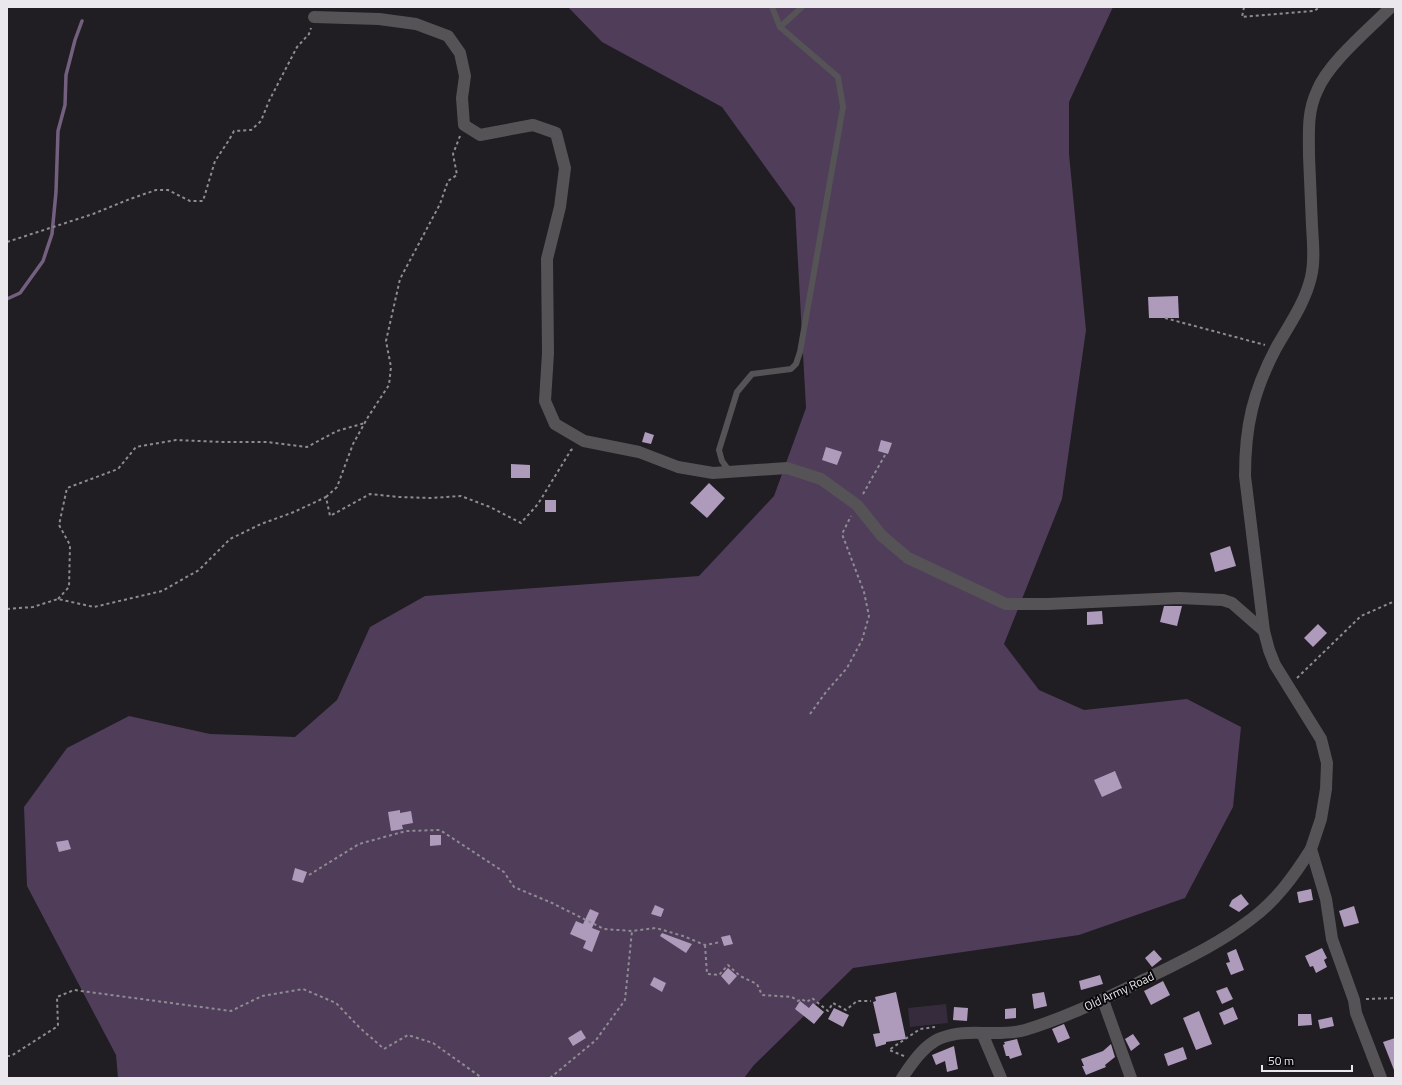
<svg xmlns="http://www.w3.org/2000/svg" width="1402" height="1085" font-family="'Titillium Web',sans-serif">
  <rect width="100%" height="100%" fill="#201d23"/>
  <path fill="#362b3c" d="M946,1004l2,19 -38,4 -2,-19z"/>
  <path fill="#4f3d5a" d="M568,7h545l-44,95v52l17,176 -24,169 -58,145 35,46 45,20 103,-11 54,28 -8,80 -48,91 -106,37 -226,33 -99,97 -10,13h-626l-2,-23 -89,-169 -3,-79 43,-59 62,-32 81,18 85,3 42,-37 33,-73 55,-31 274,-20 75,-80 32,-88 -11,-200 -73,-101 -120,-65z"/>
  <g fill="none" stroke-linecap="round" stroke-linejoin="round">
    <path stroke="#73607e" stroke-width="3.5" d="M7,299l13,-6 23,-32 9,-27 4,-42 2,-61 7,-26 1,-30 9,-35 7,-19"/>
  </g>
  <g fill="#ae9abb">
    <path d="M1178,296l1,22h-30l-1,-21z"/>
    <path d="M645,432l9,3 -3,9 -9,-2z"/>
    <path d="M881,440l11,3 -4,11 -10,-3z"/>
    <path d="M826,447l16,5 -5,13 -15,-5z"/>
    <path d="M511,464l19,1v13h-19z"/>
    <path d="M709,483l16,15 -18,20 -17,-15z"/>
    <rect x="545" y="500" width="11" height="12"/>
    <path d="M1230,546l6,20 -21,6 -5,-19z"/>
    <path d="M1164,606h18l-5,20 -17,-4z"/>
    <path d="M1102,611l1,13 -16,1v-13z"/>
    <path d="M1318,624l9,9 -14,14 -9,-9z"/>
    <path d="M1115,771l7,17 -20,9 -8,-17z"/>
    <path d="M400,810v3l11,-2 2,12 -11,2 1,4 -12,2 -3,-19z"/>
    <path d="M430,835h11v10l-11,1z"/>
    <path d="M68,840l3,9 -12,3 -3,-10z"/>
    <path d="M295,868l12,4 -4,11 -11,-3z"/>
    <path d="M1311,889l2,11 -14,3 -2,-11z"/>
    <path d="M1241,894l8,10 -10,8 -10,-6 3,-6z"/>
    <path d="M655,905l9,4 -3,8 -10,-3z"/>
    <path d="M1354,906l5,17 -15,4 -5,-16z"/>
    <path d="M590,909l9,4 -7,15 8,3 -8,21 -9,-4 3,-7 -16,-7 6,-13 7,3z"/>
    <path d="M662,933l30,11 -6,9 -26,-17z"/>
    <path d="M730,935l3,9 -9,2 -3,-9z"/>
    <path d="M1322,948l5,10 -3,2 3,7 -11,6 -3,-7 -3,1 -5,-11z"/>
    <path d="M1236,949l8,21 -13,5 -5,-12 4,-1 -3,-9z"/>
    <path d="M1154,950l8,9 -10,8 -7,-9z"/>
    <path d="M728,968l9,8 -8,9 -8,-9z"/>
    <path d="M1100,975l3,9 -22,6 -2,-9z"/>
    <path d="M654,977l12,6 -4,9 -12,-7z"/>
    <path d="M1163,981l7,14 -19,10 -7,-14z"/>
    <path d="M1227,987l6,12 -11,5 -6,-13z"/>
    <path d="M896,992l10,47 -20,3v2l-10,3 -3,-13 7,-1 -7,-31 3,-1 -1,-4z"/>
    <path d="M1044,992l3,14 -13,3 -2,-15z"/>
    <path d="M800,1001l9,7 4,-5 11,9 -10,12 -19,-15z"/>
    <path d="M954,1007l14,1 -1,13 -14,-1z"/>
    <path d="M1233,1007l5,12 -14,6 -5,-12z"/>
    <path d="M834,1008l15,7 -6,12 -15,-8z"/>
    <path d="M1016,1008v10l-11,1v-10z"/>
    <path d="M1199,1011l13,33 -16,6 -13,-32z"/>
    <path d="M1298,1014h13l1,11 -14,1z"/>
    <path d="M1332,1017l2,9 -14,3 -2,-9z"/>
    <path d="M1064,1024l6,14 -12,5 -6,-14z"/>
    <path d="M581,1030l5,8 -13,8 -5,-8z"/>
    <path d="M1133,1034l7,10 -9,7 -6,-12z"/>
    <path d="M1395,1038v32h-1l-11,-28z"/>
    <path d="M1017,1039l5,16 -12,4 -1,-3h-3l-3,-11 2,-1 -1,-2z"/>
    <path d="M1111,1044l4,13 -10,8 1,2 -20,8 -4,-9h2l-3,-7 22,-8z"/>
    <path d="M954,1046l4,23 -11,3 -2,-11 -9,4 -4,-10z"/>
    <path d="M1183,1047l4,12 -19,7 -4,-12z"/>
  </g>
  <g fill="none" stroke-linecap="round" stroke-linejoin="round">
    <g stroke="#8e8c91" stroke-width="2" stroke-dasharray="3 3" stroke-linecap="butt">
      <path d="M1244,7l-2,10 72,-6 6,-4"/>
      <path d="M7,242l86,-28 37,-15 26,-9h12l22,11h13l12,-40 14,-21 5,-9 17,-1 10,-9 8,-20 28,-54 12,-13 2,-6"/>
      <path d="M1165,318l100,27"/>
      <path d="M863,494l22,-39"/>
      <path d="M326,497l11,-10 16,-43 15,-27 21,-32 2,-18 -5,-26 14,-62 40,-75 8,-23 9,-6 -4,-21 7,-18"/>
      <path d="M58,599l11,-12 1,-42 -11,-20 8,-37 51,-19 18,-22 40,-7 47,2h44l40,5 30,-16 28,-8"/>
      <path d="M7,609l26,-2 25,-8 36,8 68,-16 37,-21 31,-31 31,-15 33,-12 32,-15 4,19 40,-22 29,3 32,1 30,-2 29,11 31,16 17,-19 33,-54 2,-1"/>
      <path d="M1297,678l64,-62 34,-15"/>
      <path d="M810,714l16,-22 21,-24 15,-28 7,-24 -5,-24 -22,-58 9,-18"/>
      <path d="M309,875l50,-31 47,-13 34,-1 64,42 10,15 38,16 52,26 28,2 24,-3 27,8 22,9 16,-3"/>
      <path d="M705,945l2,29 12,1 9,-10 12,11 17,8 5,11 30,2 6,4 3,-2 6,3 5,-4 16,13 5,-8 13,7 11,-9h14"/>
      <path d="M1366,999l29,-1"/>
      <path d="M7,1056h4l47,-30 -1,-29 17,-7 157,21 31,-15 41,-7 33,14 23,24 25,22 24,-14 25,8 49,35"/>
      <path d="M904,1056l-15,-6 31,-21 15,-2"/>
      <path d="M550,1078l46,-38 29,-40 7,-69"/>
    </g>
    <g stroke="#555356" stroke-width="6">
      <path d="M780,27l22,-20"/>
      <path d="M730,472l-8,-11 -3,-11 18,-58 15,-18 39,-5 5,-5 4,-12 43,-245 -5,-30 -58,-50 -8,-20"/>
    </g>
    <g stroke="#555356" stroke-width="12">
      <path d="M314,17l65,2 37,5 32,12 12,17 5,23 -3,22 2,27 16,10 53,-10 23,8 9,35 -5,39 -13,52 1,94 -3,48 10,23 29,17 55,11 39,15 35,6 74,-5 34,11 36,26 25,31 26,22 98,46h42l131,-6 44,2 9,3 32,28"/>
      <path d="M1103,1000l28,78"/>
      <path d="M982,1033l19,45"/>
      <path d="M1381,1078l-25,-65 -2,-13 -22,-61 -6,-40 -15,-50 10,-30 5,-30 1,-26 -6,-24 -46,-74 -6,-15 -5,-19 -19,-155c0,-50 8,-84 31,-128 13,-23 29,-45 35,-71 4,-16 2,-34 1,-51 -1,-23 -2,-46 -3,-70 0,-23 -2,-44 8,-65 11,-28 52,-62 74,-84"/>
    </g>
    <path stroke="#555356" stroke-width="12" d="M902,1078c24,-36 36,-47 81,-45 14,0 28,1 42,-3 43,-13 85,-34 125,-53 34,-17 70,-34 100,-57 26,-19 44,-44 61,-71"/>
  </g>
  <g text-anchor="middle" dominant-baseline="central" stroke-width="4" stroke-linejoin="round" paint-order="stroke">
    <g font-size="12" fill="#eae8ec" stroke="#09080a">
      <text transform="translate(1119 991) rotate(-25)">Old Army Road</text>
    </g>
  </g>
  <rect width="1402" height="1085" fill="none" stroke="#eae8ec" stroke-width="16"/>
  <path d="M1262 1065v6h90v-6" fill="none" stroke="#eae8ec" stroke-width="2"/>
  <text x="1268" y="1065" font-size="12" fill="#eae8ec" stroke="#09080a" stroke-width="3" paint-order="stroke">50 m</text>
</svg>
